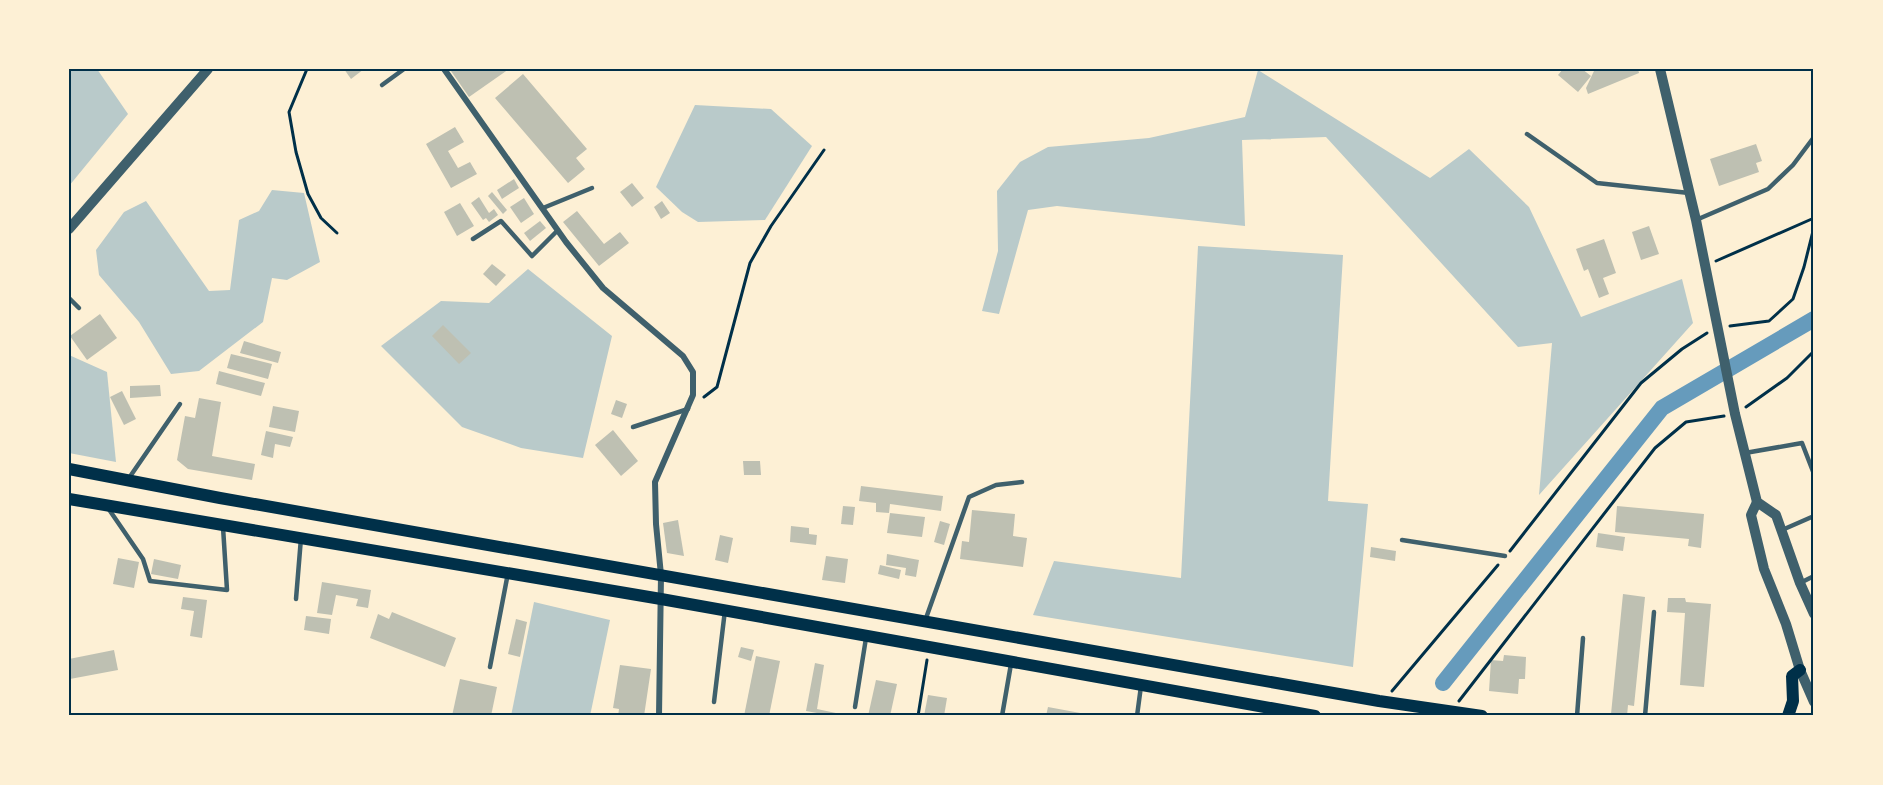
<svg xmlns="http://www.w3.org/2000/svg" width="1883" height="785" font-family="'Public Sans',sans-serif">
  <rect width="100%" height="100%" fill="#fdf0d5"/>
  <g fill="#b9caca">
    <path d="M69,69h28l31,45 -59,72z"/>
    <path d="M1258,70l172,108 39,-29 60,58 52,110 101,-38 11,44 -154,172 13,-152 -34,4 -192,-210 -84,3 3,86 -188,-20 -29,4 -29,104 -17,-3 16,-60 -1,-60 23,-29 28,-15 101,-9 96,-21z"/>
    <path d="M695,105l76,4 41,37 -47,74 -67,2 -16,-10 -26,-25z"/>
    <path d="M272,190l32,3 16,69 -33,18 -15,-2 -9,44 -64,49 -28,3 -32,-52 -40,-47 -3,-25 28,-38 22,-11 63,90 21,-1 9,-70 20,-9z"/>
    <path d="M1198,246l145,9 -15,246 40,3 -15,163 -320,-52 21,-54 127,17z"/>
    <path d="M528,269l84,67 -29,122 -62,-10 -59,-21 -81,-81 60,-45 48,2z"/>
    <path d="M69,355l38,17 9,90 -47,-9z"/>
    <path d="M534,602l76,18 -20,96h-79z"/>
  </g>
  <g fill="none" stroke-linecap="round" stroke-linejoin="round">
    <path stroke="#669bbc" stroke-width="16" d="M1443,683l219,-275 152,-89"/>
  </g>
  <g fill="#bec0b2">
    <path d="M344,69h20l-13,10z"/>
    <path d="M453,69h56l-40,28 -18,-26z"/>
    <path d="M1563,69h19l9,7 -13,16 -20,-17z"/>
    <path d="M1599,69h39l1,4 -51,21 -2,-6 8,-17z"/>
    <path d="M523,74l64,75 -11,9 9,11 -17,14 -73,-85z"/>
    <path d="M455,127l9,15 -16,9 10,17 12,-6 7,12 -26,14 -25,-44z"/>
    <path d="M1756,144l6,17 -6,2 3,9 -40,14 -9,-27z"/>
    <path d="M514,179l5,9 -17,11 -5,-9z"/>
    <path d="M632,183l12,15 -12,9 -12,-15z"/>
    <path d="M492,192l15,18 -4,4 -15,-18z"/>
    <path d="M479,197l10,16 5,-4 4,6 -9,7 -3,-4 -3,2 -12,-17z"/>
    <path d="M524,198l10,16 -13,9 -11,-16z"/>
    <path d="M662,201l8,12 -9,6 -7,-12z"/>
    <path d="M460,203l14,23 -17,10 -13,-24z"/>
    <path d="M577,211l27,33 16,-12 9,11 -30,23 -36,-44z"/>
    <path d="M540,221l6,7 -16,13 -6,-8z"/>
    <path d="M1649,226l10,28 -18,6 -9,-28z"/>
    <path d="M1604,239l12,34 -13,5 6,16 -10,4 -11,-29 -4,2 -8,-22z"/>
    <path d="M492,264l14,11 -10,11 -13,-12z"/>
    <path d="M100,314l17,24 -30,22 -17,-24z"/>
    <path d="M443,325l28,28 -12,11 -27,-28z"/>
    <path d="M244,341l37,11 -3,11 -38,-10z"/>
    <path d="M231,354l41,10 -4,15 -41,-11z"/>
    <path d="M219,371l46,12 -4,13 -45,-12z"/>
    <path d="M160,385l1,11 -31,2v-12z"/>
    <path d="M122,391l14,28 -12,6 -14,-28z"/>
    <path d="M199,398l22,4 -9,54 43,8 -3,16 -64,-11 -11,-9 8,-44 10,2z"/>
    <path d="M616,400l11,4 -5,14 -11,-4z"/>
    <path d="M273,406l26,5 -4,21 -26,-5z"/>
    <path d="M613,430l25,31 -17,15 -26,-31z"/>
    <path d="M266,431l27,6 -3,10 -15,-3 -2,14 -12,-3z"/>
    <path d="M743,461h17l1,14h-17z"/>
    <path d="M861,486l82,10 -2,15 -51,-7 -1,9 -13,-1v-9l-17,-2z"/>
    <path d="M843,506l12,1 -2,18 -12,-1z"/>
    <path d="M1617,506l87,8 -3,34 -13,-2 1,-7 -74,-7z"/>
    <path d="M972,510l43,4 -2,22 14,2 -4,29 -63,-8 2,-18 7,1z"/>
    <path d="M890,513l35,4 -3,20 -35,-4z"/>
    <path d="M678,520l6,36 -17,-3 -4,-30z"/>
    <path d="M940,521l10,3 -6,21 -10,-3z"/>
    <path d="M791,526l18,2v6l8,1 -1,10 -26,-3z"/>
    <path d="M1598,533l27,4 -2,14 -27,-4z"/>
    <path d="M720,535l13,3 -5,25 -13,-3z"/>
    <path d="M1371,547l25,4 -1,10 -25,-4z"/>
    <path d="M887,554l32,6 -3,17 -11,-2 1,-7 -20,-3z"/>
    <path d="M826,556l22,3 -3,24 -23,-3z"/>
    <path d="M118,558l21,4 -5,26 -21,-4z"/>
    <path d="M154,559l27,6 -3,14 -27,-5z"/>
    <path d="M880,565l21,5 -2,9 -21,-5z"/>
    <path d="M322,582l49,8 -3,18 -12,-2 2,-7 -22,-4 -4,20 -15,-2z"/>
    <path d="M1623,594l22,3 -11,109 -6,-1 -1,11 -16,-2z"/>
    <path d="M183,597l24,3 -5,38 -12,-2 4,-25 -13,-2z"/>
    <path d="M1668,598h17l1,4 25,2 -7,83 -24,-2 5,-72 -18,-1z"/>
    <path d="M392,612l64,26 -11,29 -75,-29 8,-24 11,5z"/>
    <path d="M306,616l25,3 -2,15 -25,-4z"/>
    <path d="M516,619l11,3 -7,35 -12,-3z"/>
    <path d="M741,647l13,3 -3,11 -13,-4z"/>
    <path d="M114,650l4,20 -48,9 -1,-20z"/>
    <path d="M1504,655l22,2 -1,22h-6l-1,15 -29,-3 2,-31 12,1z"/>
    <path d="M756,656l24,5 -11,55h-25z"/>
    <path d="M815,663l9,2 -7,44 33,7h-34l1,-3 -11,-2z"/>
    <path d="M620,665l31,4 -7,47h-26l1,-7 -6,-1z"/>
    <path d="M460,679l37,8 -6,29h-39z"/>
    <path d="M876,680l21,4 -7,32h-22z"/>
    <path d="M928,695l19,3 -3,18h-20z"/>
    <path d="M1048,707l43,8v1h-45z"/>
  </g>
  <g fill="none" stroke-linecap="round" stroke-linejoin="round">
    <g stroke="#003049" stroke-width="3">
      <path d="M307,69l-18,43 7,40 12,42 13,24 16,15"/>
      <path d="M1716,261l98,-43"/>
      <path d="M1730,326l39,-5 24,-22 11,-32 10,-40"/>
      <path d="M704,397l13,-10 33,-124 21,-37 53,-76"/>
      <path d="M1746,407l41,-29 27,-27"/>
      <path d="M1510,551l131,-168 41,-34 25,-16"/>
      <path d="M1392,691l106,-126"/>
      <path d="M1459,701l196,-253 31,-26 38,-6"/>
      <path d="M918,716l9,-56"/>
    </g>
    <g stroke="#3f606c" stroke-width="4.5">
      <path d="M382,85l22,-16"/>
      <path d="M1527,134l70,49 92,10"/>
      <path d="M543,208l49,-20"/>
      <path d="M1696,220l72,-31 25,-24 21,-28"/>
      <path d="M473,239l28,-18 31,35 26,-26"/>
      <path d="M69,298l10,10"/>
      <path d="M633,427l55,-18"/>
      <path d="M1745,453l57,-10 12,31"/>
      <path d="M129,478l51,-74"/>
      <path d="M108,508l35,51 7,22 77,9 -4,-63"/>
      <path d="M1782,530l32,-14"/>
      <path d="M1402,540l103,16"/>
      <path d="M1800,583l14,-7"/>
      <path d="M296,599l5,-61"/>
      <path d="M925,621l44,-124 27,-12 26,-3"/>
      <path d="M490,667l18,-94"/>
      <path d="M714,702l11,-92"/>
      <path d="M855,707l11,-69"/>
      <path d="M1002,716l9,-52"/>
      <path d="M1137,716l4,-30"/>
      <path d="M1577,716l6,-78"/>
      <path d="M1645,716l9,-104"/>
    </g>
    <path stroke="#3f606c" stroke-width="6" d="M444,69l122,173 37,46 80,68 10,16v23l-38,87 1,42 5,51 -2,141"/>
    <g stroke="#3f606c" stroke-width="10">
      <path d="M1660,69l36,151 39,194 22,88 19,13 24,68 14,31"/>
      <path d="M69,229l139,-160"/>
      <path d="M1757,502l-6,13 13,54 22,55 14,46 14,32"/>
    </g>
    <g stroke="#003049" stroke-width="12">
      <path d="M69,469l151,29 1159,203 103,15"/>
      <path d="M69,499l592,100 654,117"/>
      <path d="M1788,716l5,-15 -1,-25 8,-6"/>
    </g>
  </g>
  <rect width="1883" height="785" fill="none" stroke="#fdf0d5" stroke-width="141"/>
  <rect x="70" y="70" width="1742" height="644" fill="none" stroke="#003049" stroke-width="2"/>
</svg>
